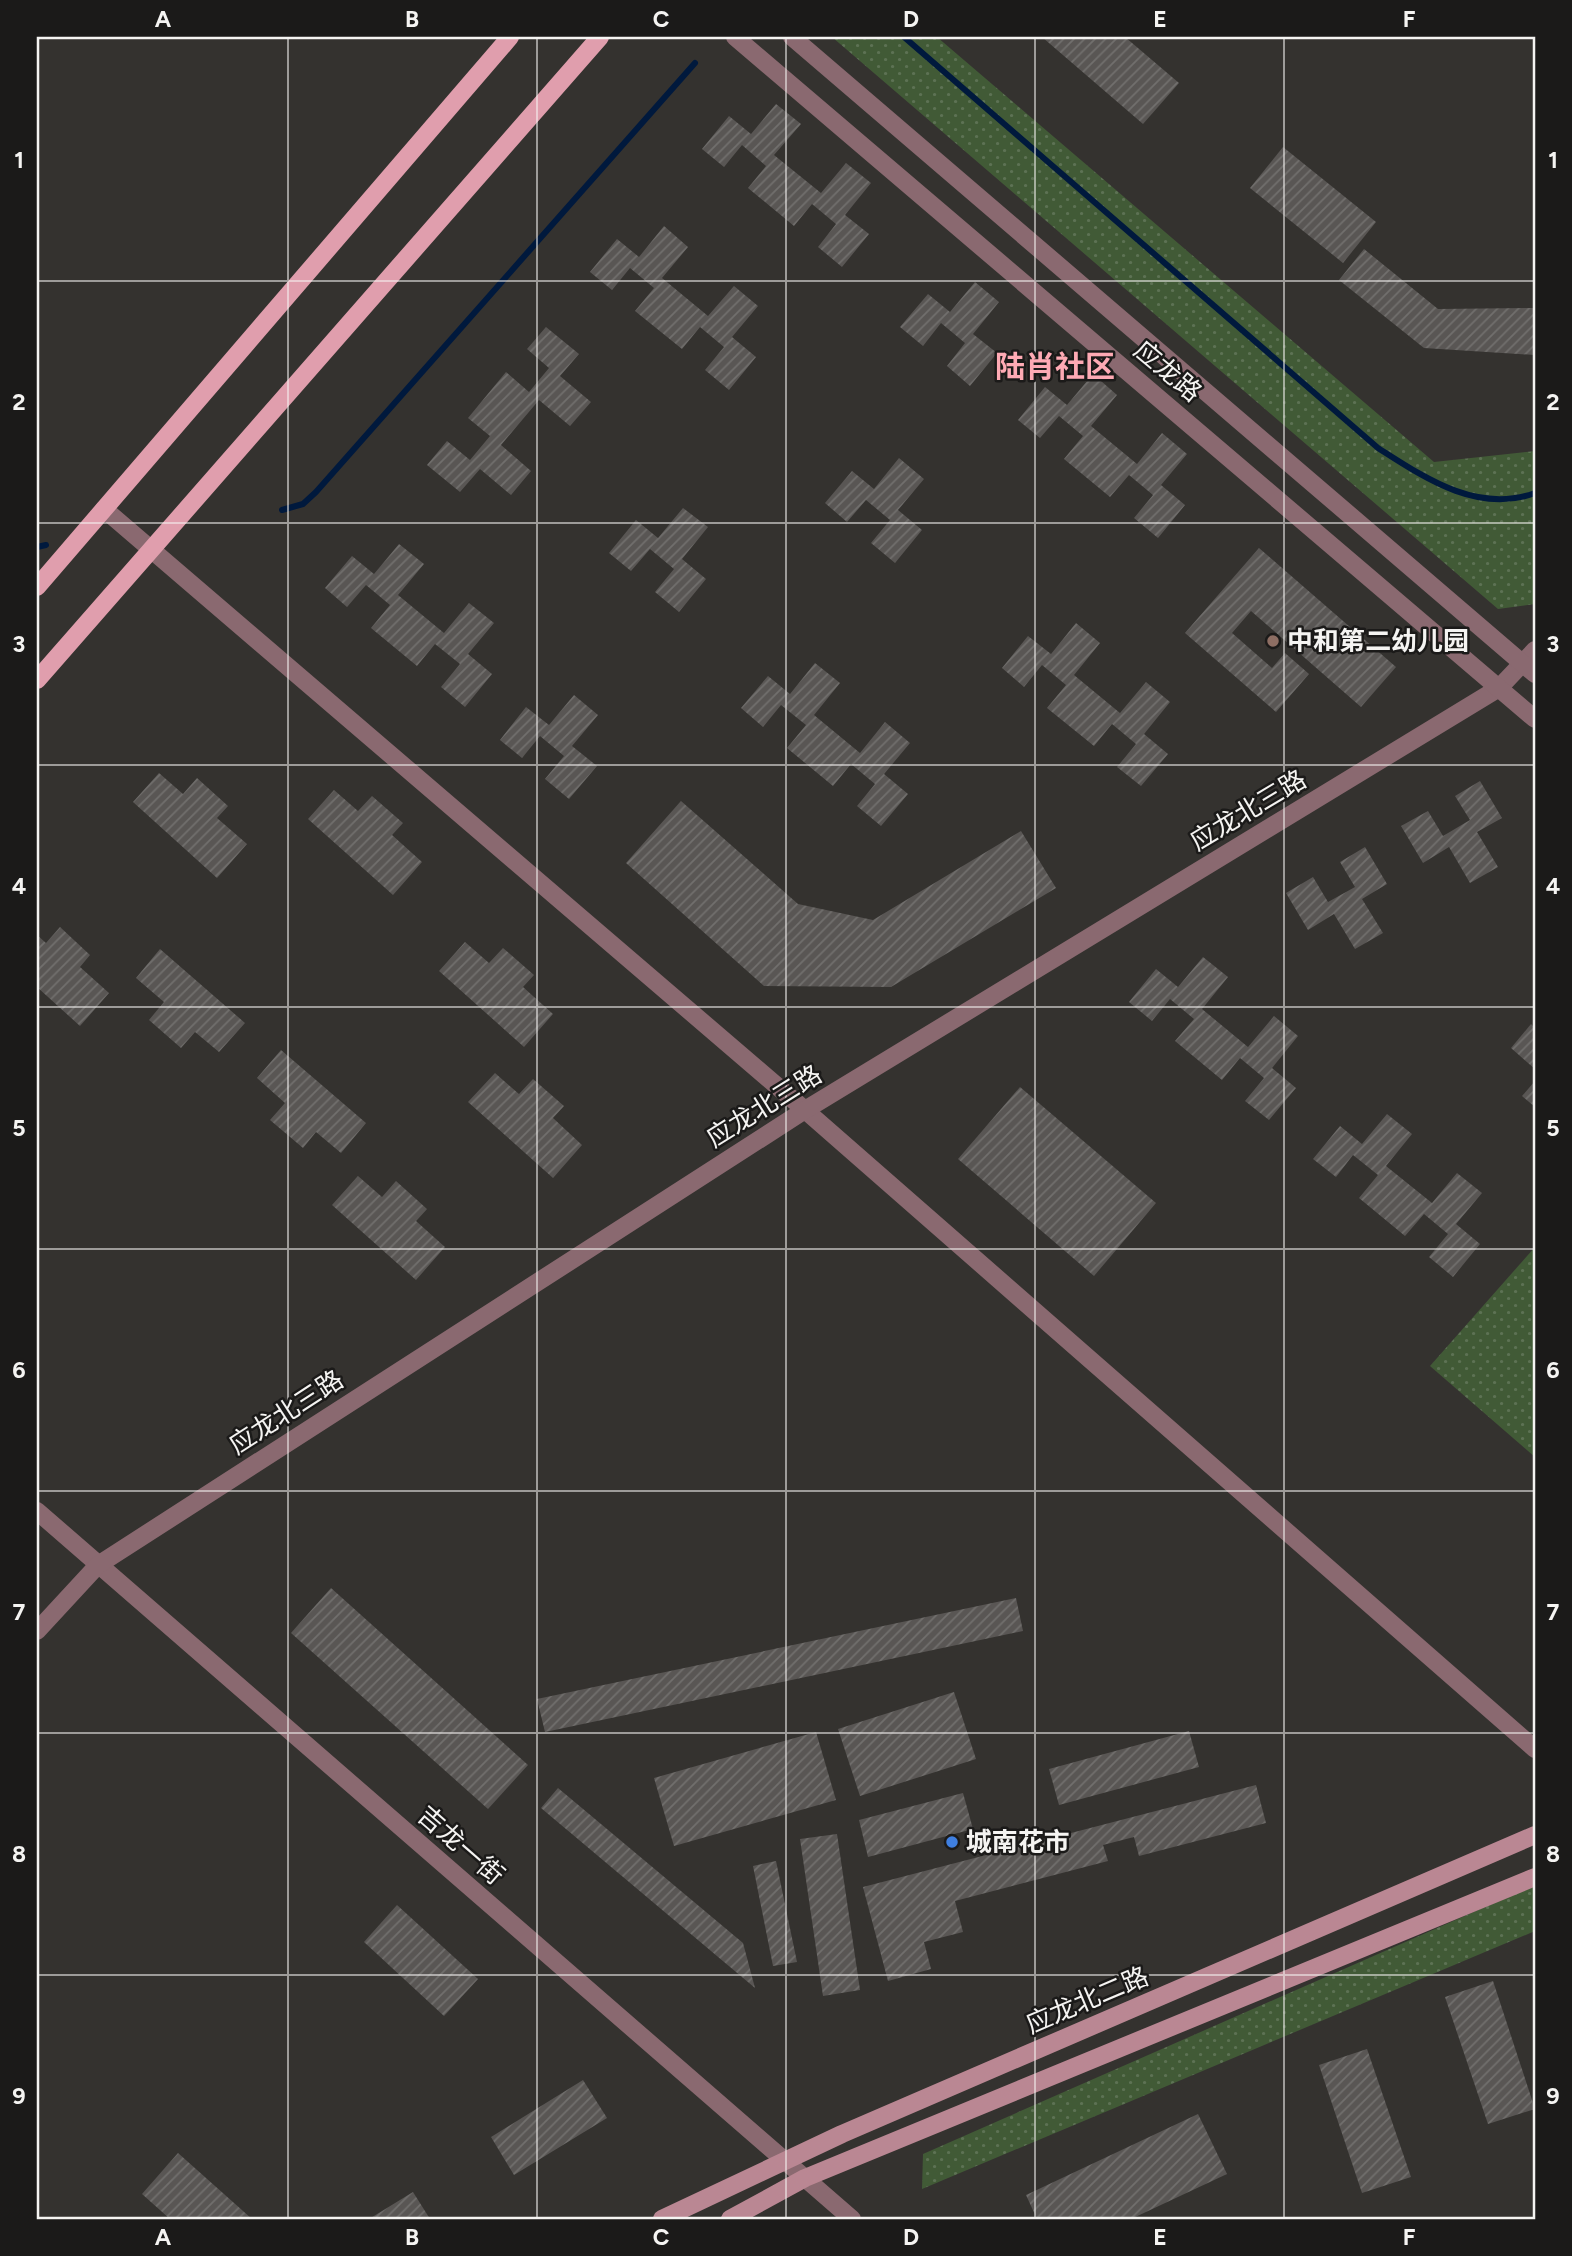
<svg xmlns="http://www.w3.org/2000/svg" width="1572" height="2256" font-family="Figtree,'Noto Sans SC',sans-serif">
  <defs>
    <pattern id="park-dots" width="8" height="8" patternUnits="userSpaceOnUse" patternTransform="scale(1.75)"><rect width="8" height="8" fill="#415a36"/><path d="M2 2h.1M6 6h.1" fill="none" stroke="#5d7254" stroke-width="1.8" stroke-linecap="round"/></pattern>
    <pattern id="building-hatch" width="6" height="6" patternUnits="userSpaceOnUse" patternTransform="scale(1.75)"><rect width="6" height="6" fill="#595654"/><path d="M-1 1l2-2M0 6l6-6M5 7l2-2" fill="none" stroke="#716f6d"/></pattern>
  </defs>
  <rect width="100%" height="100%" fill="#34322f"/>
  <g fill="url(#park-dots)">
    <path d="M832,37h105l497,425 101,-11v153l-37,5z"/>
    <path d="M1535,1247v210l-105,-91z"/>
    <path d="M1535,1885v46l-613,258 1,-35z"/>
  </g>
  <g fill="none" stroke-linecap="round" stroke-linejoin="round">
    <g stroke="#00193d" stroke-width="6">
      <path d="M904,37l474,411c47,30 99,66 157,45"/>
      <path d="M282,510l21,-6 13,-12 379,-429"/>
      <path d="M37,547l9,-2"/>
    </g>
  </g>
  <g fill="url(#building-hatch)">
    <path d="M1042,37h83l54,46 -36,41z"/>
    <path d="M776,104l25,20 -27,31 47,38 25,-30 25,20 -26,32 24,19 -27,33 -24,-20 18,-23 -24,-20 -18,22 -46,-38 18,-22 -24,-21 -18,22 -22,-18 27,-33 22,18z"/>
    <path d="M1283,147l93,75 -33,41 -93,-75z"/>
    <path d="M664,226l24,21 -26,31 46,38 26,-30 24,20 -26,31 24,20 -27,33 -24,-20 19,-23 -24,-20 -18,22 -47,-38 19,-23 -24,-20 -18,22 -22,-18 27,-33 22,18z"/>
    <path d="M1364,249l74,60 97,-1v47l-111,-7 -85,-68z"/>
    <path d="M975,282l24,20 -26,32 24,19 -27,33 -23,-20 18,-23 -24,-20 -18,23 -23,-19 28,-33 22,18z"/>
    <path d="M546,327l33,27 -19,22 31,26 -21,24 -31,-26 -38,45 30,26 -20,24 -31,-26 -20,23 -33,-27 20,-24 23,19 20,-24 -22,-18 38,-46 23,20 20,-24 -22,-19z"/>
    <path d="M1093,374l24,21 -26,31 46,38 25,-31 25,21 -26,31 24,20 -27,33 -24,-20 19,-23 -24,-20 -19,22 -46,-38 19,-23 -24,-20 -19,22 -22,-18 27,-33 22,18z"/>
    <path d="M899,458l25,21 -26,31 24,20 -27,33 -24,-20 19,-23 -24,-20 -19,22 -22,-19 27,-32 22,18z"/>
    <path d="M683,508l25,19 -26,32 24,20 -27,33 -24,-20 19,-23 -24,-20 -19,22 -22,-18 27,-33 22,18z"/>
    <path d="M399,544l25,20 -26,31 46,38 25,-30 25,20 -26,31 24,20 -27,33 -24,-20 19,-23 -25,-20 -18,22 -46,-38 19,-23 -24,-20 -19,22 -22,-19 27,-32 22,18z"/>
    <path d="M1259,548l137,119 -35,40 -110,-96 -19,22 40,35 13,-15 24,21 -33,38 -91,-79z"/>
    <path d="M1076,623l24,20 -26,32 46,38 26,-31 24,20 -26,32 24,20 -27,32 -24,-19 19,-23 -24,-20 -18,22 -47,-38 19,-23 -24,-20 -18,22 -22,-19 26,-32 23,18z"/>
    <path d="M815,663l25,20 -26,32 46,38 25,-31 25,21 -26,31 24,20 -27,32 -24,-20 18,-22 -24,-20 -18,22 -46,-38 19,-23 -25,-20 -18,22 -22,-19 27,-32 22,18z"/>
    <path d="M574,695l24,20 -26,31 25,20 -28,33 -24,-20 19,-23 -24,-20 -18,22 -22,-18 26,-33 23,18z"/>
    <path d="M159,773l24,21 14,-16 31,28 -11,12 30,26 -30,34 -84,-76z"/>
    <path d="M1480,781l22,37 -25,14 21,35 -28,16 -21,-36 -26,16 -22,-37 27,-15 15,25 27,-16 -15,-24z"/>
    <path d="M334,790l24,21 14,-15 31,27 -11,12 30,27 -29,33 -85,-76z"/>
    <path d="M681,801l117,103 75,16 148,-89 35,57 -165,99 -127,-1 -138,-123z"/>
    <path d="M1365,847l22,37 -25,15 21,34 -28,16 -21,-35 -26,16 -22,-37 27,-16 15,25 27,-15 -15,-25z"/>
    <path d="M60,927l30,28 -10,12 29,26 -29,33 -43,-39v-52l9,8z"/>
    <path d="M465,942l24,21 14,-15 31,27 -11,12 30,27 -29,33 -85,-76z"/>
    <path d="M160,949l85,74 -26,29 -24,-20 -14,16 -32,-28 15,-18 -28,-24z"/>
    <path d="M1203,957l25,20 -26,32 46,38 26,-31 24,20 -26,32 24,20 -27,32 -24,-19 19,-23 -24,-20 -18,22 -47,-39 19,-22 -24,-20 -18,22 -23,-19 27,-33 22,18z"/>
    <path d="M1531,1024l4,4v41l-24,-21z"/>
    <path d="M281,1050l85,73 -25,30 -25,-21 -13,16 -33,-28 15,-17 -28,-25z"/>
    <path d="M495,1073l24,21 14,-15 31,27 -11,12 29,27 -29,33 -85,-76z"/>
    <path d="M1535,1081v26l-13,-11z"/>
    <path d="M1020,1087l136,116 -62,73 -136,-117z"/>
    <path d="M1387,1114l25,20 -26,32 46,37 25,-30 25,20 -26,31 24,20 -27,33 -24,-20 19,-23 -24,-20 -19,22 -46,-38 19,-23 -25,-20 -17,22 -23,-18 27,-33 22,18z"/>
    <path d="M358,1176l24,21 14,-16 31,28 -11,12 29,26 -29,33 -84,-75z"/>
    <path d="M331,1588l197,177 -40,44 -197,-176z"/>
    <path d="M1016,1598l7,33 -478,101 -8,-33z"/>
    <path d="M954,1692l22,67 -116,37 -22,-67z"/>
    <path d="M1189,1731l10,36 -140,38 -10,-36z"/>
    <path d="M816,1732l20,68 -162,46 -20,-68z"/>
    <path d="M1256,1785l10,38 -127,33 -5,-19 -31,8 5,16 -153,40 8,31 -39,10 7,27 -43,12 -25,-94z"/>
    <path d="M558,1788l185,155 12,45 -214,-180z"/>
    <path d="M963,1793l10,36 -105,28 -9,-37z"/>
    <path d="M837,1834l23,156 -37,6 -23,-157z"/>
    <path d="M776,1861l21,101 -24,4 -20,-100z"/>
    <path d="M397,1905l81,74 -34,37 -80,-74z"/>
    <path d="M1493,1981l42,128 -47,15 -43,-127z"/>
    <path d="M1367,2049l44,128 -49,16 -43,-128z"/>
    <path d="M583,2080l24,38 -93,57 -23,-38z"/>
    <path d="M1198,2114l29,60 -96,45h-94l-11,-24z"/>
    <path d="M178,2153l74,66h-82l-28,-25z"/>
    <path d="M413,2192l17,27h-61z"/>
  </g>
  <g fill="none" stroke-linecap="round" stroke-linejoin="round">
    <g stroke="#8a6970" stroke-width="18">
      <path d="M104,509l701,601 730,639"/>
      <path d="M37,1511l815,708"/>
      <path d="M37,1631l61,-66 707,-455 694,-422 36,-38"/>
    </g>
    <g stroke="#8a6970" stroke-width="18">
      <path d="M735,37l800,682"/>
      <path d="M792,37l743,637"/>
    </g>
    <g stroke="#ba8793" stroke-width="18">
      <path d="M662,2219l180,-85 693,-299"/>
      <path d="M730,2219l75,-41 730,-301"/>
    </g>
    <g stroke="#e09ead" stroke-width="18">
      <path d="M37,587l473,-550"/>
      <path d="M37,680l563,-643"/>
    </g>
  </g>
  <path fill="none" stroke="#f5f4f2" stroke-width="2" stroke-opacity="0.55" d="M288,37v2182M537,37v2182M786,37v2182M1035,37v2182M1284,37v2182M37,281h1498M37,523h1498M37,765h1498M37,1007h1498M37,1249h1498M37,1491h1498M37,1733h1498M37,1975h1498"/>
  <circle fill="#8d6e63" stroke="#1b1a19" stroke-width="2.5" cx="1273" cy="641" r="7"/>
  <circle fill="#3f7fe0" stroke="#1b1a19" stroke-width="2.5" cx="952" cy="1842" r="7"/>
  <g text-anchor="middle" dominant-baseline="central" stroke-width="5" stroke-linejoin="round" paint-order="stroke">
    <g font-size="26" fill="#f5f4f2" stroke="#1b1a19">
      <text transform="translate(1168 371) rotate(40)">应龙路</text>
      <text transform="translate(1248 810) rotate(-31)">应龙北三路</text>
      <text transform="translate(764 1106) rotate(-32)">应龙北三路</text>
      <text transform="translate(286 1412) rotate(-33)">应龙北三路</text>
      <text transform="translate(461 1845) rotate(41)">吉龙一街</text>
      <text transform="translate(1087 2000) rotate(-23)">应龙北二路</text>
    </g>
    <g font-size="26" font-weight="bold" fill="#f5f4f2" stroke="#1b1a19" text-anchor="start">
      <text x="1287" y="641">中和第二幼儿园</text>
      <text x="966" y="1842">城南花市</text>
    </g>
    <g font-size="30" font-weight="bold" fill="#feaab4" stroke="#1b1a19">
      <text x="1055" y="366">陆肖社区</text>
    </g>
  </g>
  <rect width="1572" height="2256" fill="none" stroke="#1b1a19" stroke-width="77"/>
  <rect x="38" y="38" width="1496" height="2180" fill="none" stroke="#f5f4f2" stroke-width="2.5"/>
  <g font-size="23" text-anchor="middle" font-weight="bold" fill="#f5f4f2">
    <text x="163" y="27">A</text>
    <text x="412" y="27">B</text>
    <text x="661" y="27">C</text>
    <text x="911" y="27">D</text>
    <text x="1160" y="27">E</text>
    <text x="1409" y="27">F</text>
    <text x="19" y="168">1</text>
    <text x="1553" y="168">1</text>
    <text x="19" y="410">2</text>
    <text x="1553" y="410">2</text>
    <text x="19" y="652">3</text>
    <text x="1553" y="652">3</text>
    <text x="19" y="894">4</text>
    <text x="1553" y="894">4</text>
    <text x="19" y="1136">5</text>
    <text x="1553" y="1136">5</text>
    <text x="19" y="1378">6</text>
    <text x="1553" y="1378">6</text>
    <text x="19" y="1620">7</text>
    <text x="1553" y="1620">7</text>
    <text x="19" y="1862">8</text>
    <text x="1553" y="1862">8</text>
    <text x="19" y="2104">9</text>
    <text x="1553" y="2104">9</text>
    <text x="163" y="2245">A</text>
    <text x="412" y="2245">B</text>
    <text x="661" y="2245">C</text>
    <text x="911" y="2245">D</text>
    <text x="1160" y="2245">E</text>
    <text x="1409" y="2245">F</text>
  </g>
</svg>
